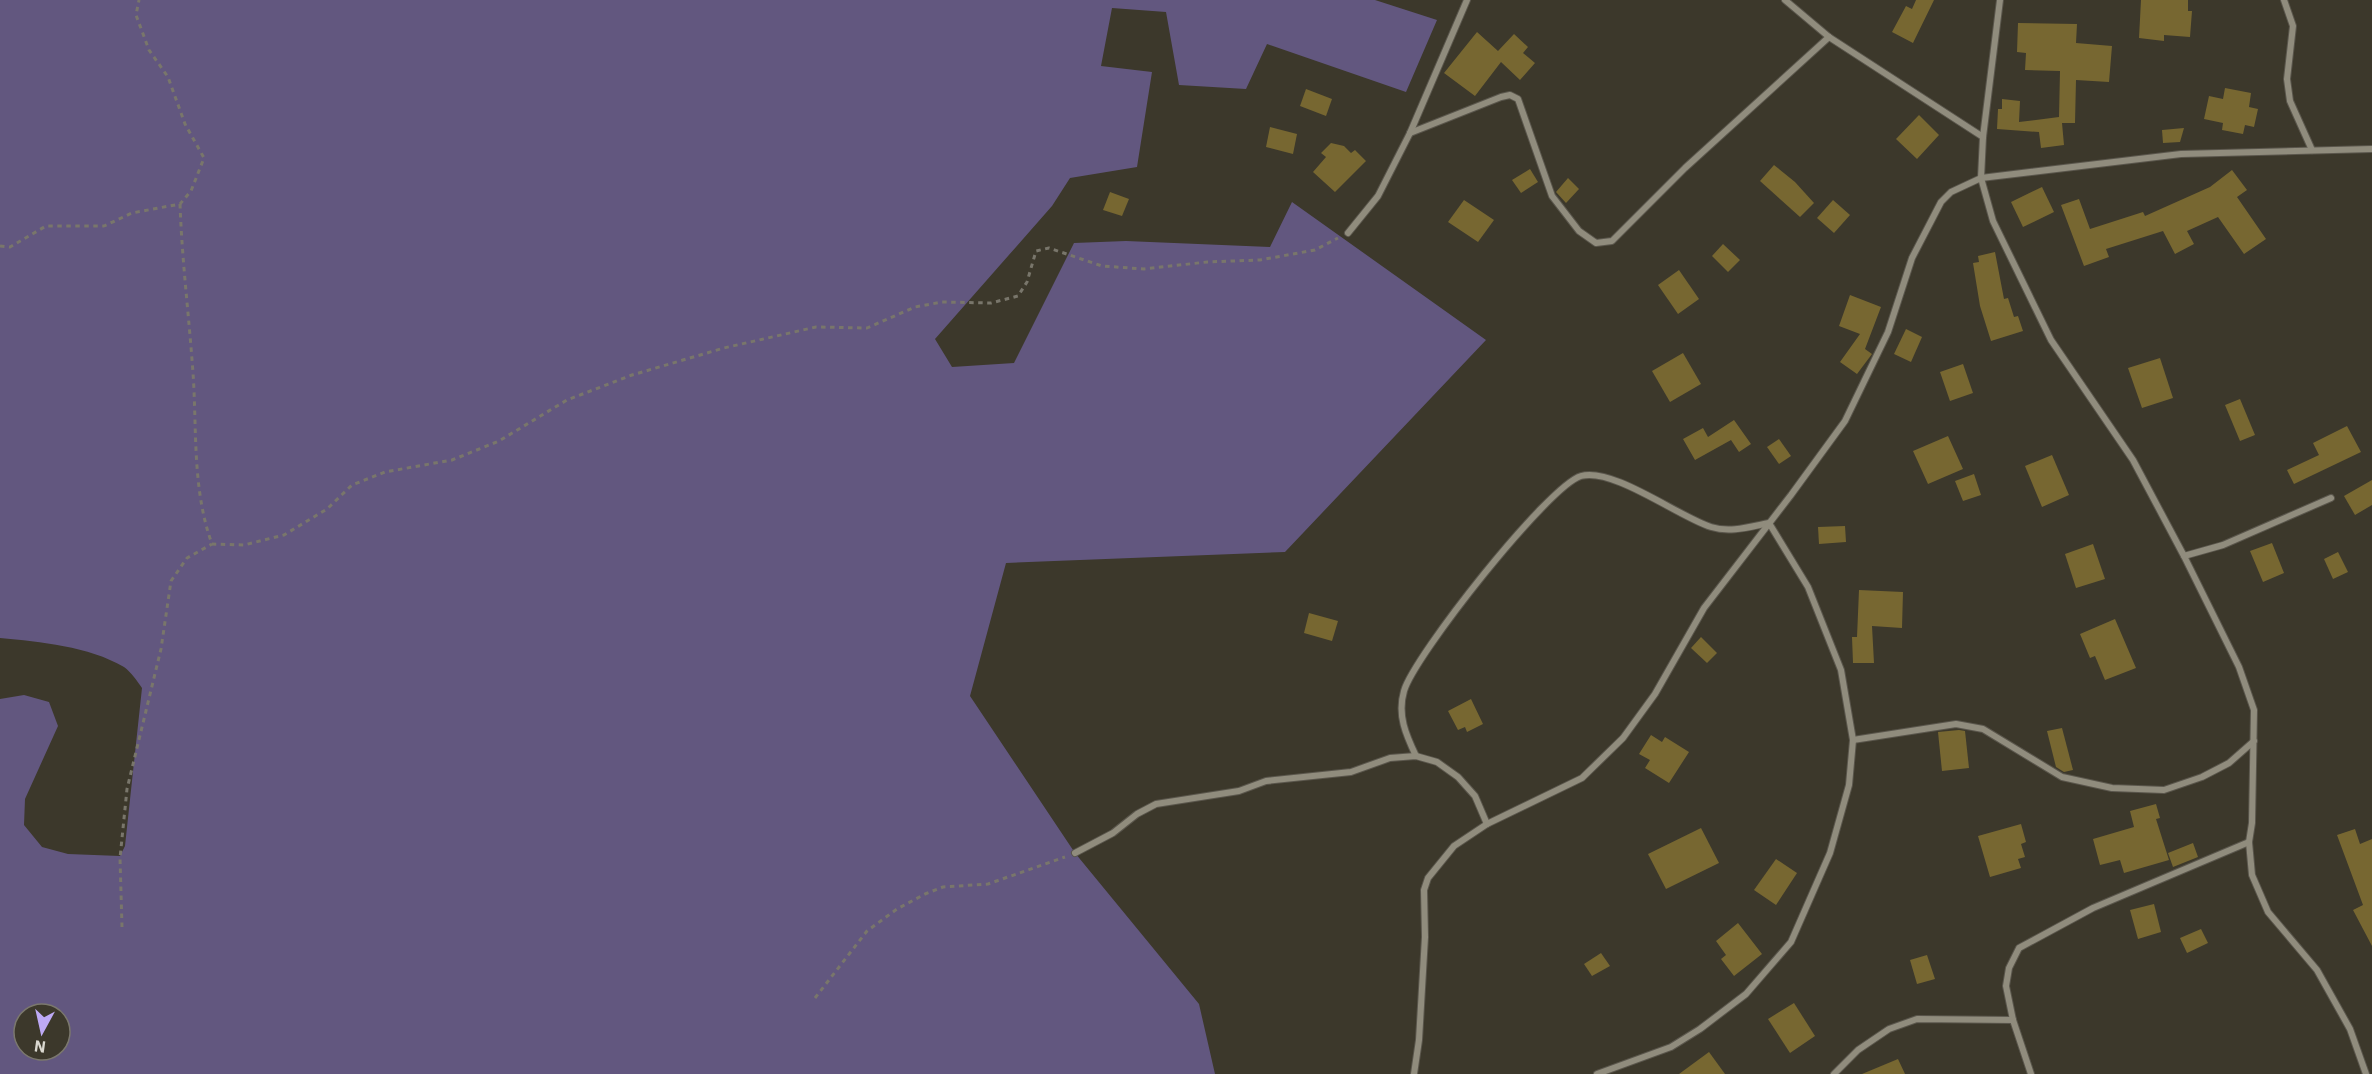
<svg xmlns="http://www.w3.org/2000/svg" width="2372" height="1074" font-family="'IBM Plex Sans',sans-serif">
  <rect width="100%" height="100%" fill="#3c382b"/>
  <path fill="#62577f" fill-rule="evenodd" d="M0,0h1375l62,20 -31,72 -139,-48 -21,45 -67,-4 -13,-73 -54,-4 -11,58 51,6 -15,95 -67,11 -18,28 -117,133 17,28 62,-4 60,-120 52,-2 144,6 22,-45 194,138 -201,212 -279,11 -36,133 105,157 124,151 16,70h-1215v-375l24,-4 25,7 9,24 -33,73 -1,26 18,22 26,7 52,2 5,-10 17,-158c-5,-7 -11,-16 -18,-21 -36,-21 -83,-25 -124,-29zM24,1014h36v36h-36z"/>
  <g fill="#776731">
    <path d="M1916,0h18l-21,43 -21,-11 14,-26 6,3z"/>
    <path d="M2141,0h47v11h4l-2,26 -26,-2v6l-25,-3z"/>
    <path d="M2018,23l59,1 -1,19 36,3 -3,36 -33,-2 -1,43h-13l2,22 -23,3 -2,-16 -42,-3 1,-20h4v-10l18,2 -1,21 40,-5 1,-46 -35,-1 1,-17 -9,-1z"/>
    <path d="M1477,32l21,19 16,-17 14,13 -5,6 12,10 -15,17 -19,-18 -26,34 -31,-23z"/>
    <path d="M2225,88l26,5 -2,14 9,2 -4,18 -9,-2 -2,9 -21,-4 1,-7 -19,-4 5,-23 14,3z"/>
    <path d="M1306,89l26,10 -6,17 -26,-10z"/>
    <path d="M1919,115l20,20 -22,24 -21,-20z"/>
    <path d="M1270,127l27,7 -4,20 -27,-7z"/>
    <path d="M2184,128l-4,14 -17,1 -1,-13z"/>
    <path d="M1331,143l13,3 7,7 4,-3 11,11 -31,31 -22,-20 13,-15 -5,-4z"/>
    <path d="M1774,165l21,17 19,21 -14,14 -40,-36z"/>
    <path d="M1530,169l8,13 -17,11 -9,-13z"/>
    <path d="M2232,170l15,20 -10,7 29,42 -22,15 -26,-37 -31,14 7,13 -19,10 -12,-23 -57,18 3,8 -25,9 -23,-61 18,-6 11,30 53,-17 2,4 65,-29z"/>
    <path d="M1568,178l11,11 -13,14 -10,-11z"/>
    <path d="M2042,187l12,25 -31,15 -12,-25z"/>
    <path d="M1110,192l19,7 -7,17 -19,-6z"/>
    <path d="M1464,200l30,20 -16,22 -30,-20z"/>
    <path d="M1833,200l17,15 -16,18 -17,-15z"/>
    <path d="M1723,244l17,16 -12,12 -16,-16z"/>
    <path d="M1995,252l9,47 4,-1 6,19 4,-1 5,15 -32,10 -11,-35 -7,-43 6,-1 -1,-6z"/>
    <path d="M1679,270l20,29 -21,15 -20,-29z"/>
    <path d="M1850,295l31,12 -16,42 7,5 -15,20 -17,-12 20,-28 -21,-8z"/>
    <path d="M1906,329l16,8 -11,25 -17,-8z"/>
    <path d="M1683,353l18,31 -31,18 -18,-31z"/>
    <path d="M2160,358l13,40 -31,10 -14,-40z"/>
    <path d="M1963,364l10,29 -23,8 -10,-29z"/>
    <path d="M2240,399l15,36 -15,6 -15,-36z"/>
    <path d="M1734,420l17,24 -12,8 -8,-12 -36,20 -12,-21 20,-11 5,9z"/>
    <path d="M2347,426l14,26 -67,32 -7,-14 32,-15 -6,-12z"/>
    <path d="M1948,436l15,33 -35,15 -15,-33z"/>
    <path d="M1779,439l12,17 -12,8 -12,-17z"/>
    <path d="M2052,455l17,40 -27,12 -17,-41z"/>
    <path d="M1974,474l7,21 -18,6 -8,-20z"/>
    <path d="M2372,480v25l-17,10 -11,-19z"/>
    <path d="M1845,526l1,16 -27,2 -1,-17z"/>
    <path d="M2272,543l12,30 -21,9 -13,-31z"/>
    <path d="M2093,544l12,35 -29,9 -11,-34z"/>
    <path d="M2338,552l10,20 -15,7 -9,-20z"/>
    <path d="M1859,590l44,2 -1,36 -30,-2 2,37h-21l-1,-26h5z"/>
    <path d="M1309,613l29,8 -6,20 -28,-8z"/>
    <path d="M2115,619l21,49 -31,12 -10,-24 -5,2 -10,-24z"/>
    <path d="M1701,637l16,16 -10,10 -16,-15z"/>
    <path d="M1471,699l12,25 -16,8 -2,-5 -7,3 -10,-19z"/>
    <path d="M2062,728l11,42 -9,2 -8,-5 -9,-36z"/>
    <path d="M1959,730l6,1 4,37 -27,3 -4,-39z"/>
    <path d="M1651,735l11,7 3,-5 24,15 -20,31 -24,-15 5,-8 -11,-6z"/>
    <path d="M2156,804l4,14 -4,1 13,41 -45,13 -4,-13 -20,5 -7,-26 41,-12 -4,-16z"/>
    <path d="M2021,824l5,18 -5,2 4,13 -7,2 3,9 -31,9 -12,-41z"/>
    <path d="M1701,828l18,35 -53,26 -18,-35z"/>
    <path d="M2355,829l5,15 12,-5v107l-19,-36 10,-5 -26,-70z"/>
    <path d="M2193,843l5,14 -25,10 -5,-14z"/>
    <path d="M1776,859l21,14 -21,32 -22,-15z"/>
    <path d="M2154,904l7,28 -23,7 -8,-29z"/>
    <path d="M1738,923l24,31 -28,22 -13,-17 5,-4 -10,-14z"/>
    <path d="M2201,929l7,14 -21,10 -7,-15z"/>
    <path d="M1601,953l9,13 -18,10 -8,-12z"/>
    <path d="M1927,955l8,24 -18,5 -7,-24z"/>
    <path d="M1794,1003l21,33 -25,17 -22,-34z"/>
    <path d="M1709,1052l16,22h-46z"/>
    <path d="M1898,1059l7,15h-43z"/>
  </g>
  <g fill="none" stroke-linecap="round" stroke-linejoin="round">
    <g stroke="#5a564c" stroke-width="8">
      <g id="minor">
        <path d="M1785,0l44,37 154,100"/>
        <path d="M2000,0l-17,137 -2,41 12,43 58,119 82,120 51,96 55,111 15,43 -2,113 -3,19 3,33 16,37 49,58 33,59 16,45"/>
        <path d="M2284,0l9,26 -6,53 3,22 22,49"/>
        <path d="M1410,133l91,-36 9,-2 8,4 34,97 27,35 17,12 16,-2 73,-73 144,-131"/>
        <path d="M1348,233l30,-37 32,-63 57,-133"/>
        <path d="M2184,556l39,-11 108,-47"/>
        <path d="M1853,740l103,-16 27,5 79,48 50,11 52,2 38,-13 27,-14 25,-22"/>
        <path d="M1416,756c-10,-21 -19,-41 -12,-65 10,-35 144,-205 177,-215 32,-9 98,41 130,51 19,6 38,0 58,-4l39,64 33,83 12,70 -4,45 -19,68 -39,89 -45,52 -46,35 -29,18 -74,27"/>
        <path d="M1075,853l38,-20 24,-19 19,-10 83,-13 27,-10 85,-9 39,-14 26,-2 21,6 21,15 17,19 12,28"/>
        <path d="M1414,1074l5,-34 6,-103 -1,-47 4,-12 26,-32 33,-22 95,-46 41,-40 32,-44 49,-86 87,-113 54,-74 43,-89 24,-74 29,-56 10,-10 30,-14 200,-24 191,-5"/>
        <path d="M1834,1074l24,-24 31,-21 28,-10 96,1"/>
        <path d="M2031,1074l-18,-54 -7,-34 3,-18 10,-20 74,-40 156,-66"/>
      </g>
    </g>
    <g stroke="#79766b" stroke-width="3" stroke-dasharray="4.5 4.5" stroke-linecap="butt">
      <path d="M180,204c2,57 9,112 13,169 4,57 -1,116 19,171l32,1 40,-10 43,-26 25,-24 33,-13 67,-12 47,-19 68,-41 65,-25 92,-27 92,-21 51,1 48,-21 27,-5 49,1 27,-7 9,-14 9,-31 13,-3 53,18 42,3 63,-7 53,-2 55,-10 23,-12"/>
      <path d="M0,246l10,1 36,-21h58l28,-13 48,-9 11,-13 13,-33 -19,-34 -17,-47 -19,-27 -13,-35 3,-15"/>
      <path d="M122,927l-2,-69 7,-69 34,-140 10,-68 16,-23 25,-14"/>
      <path d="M815,998l52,-67 30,-22 28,-15 18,-7 45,-3 77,-27"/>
    </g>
    <use href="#minor" stroke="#908c7d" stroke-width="6"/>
  </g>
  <g transform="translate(42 1032) rotate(188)"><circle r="28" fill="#3c382b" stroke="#7b786d" stroke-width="1.5"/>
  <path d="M0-4.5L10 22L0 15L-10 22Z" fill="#bda9f5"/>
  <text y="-9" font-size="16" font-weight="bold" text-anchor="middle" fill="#dad8d0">N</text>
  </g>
</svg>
